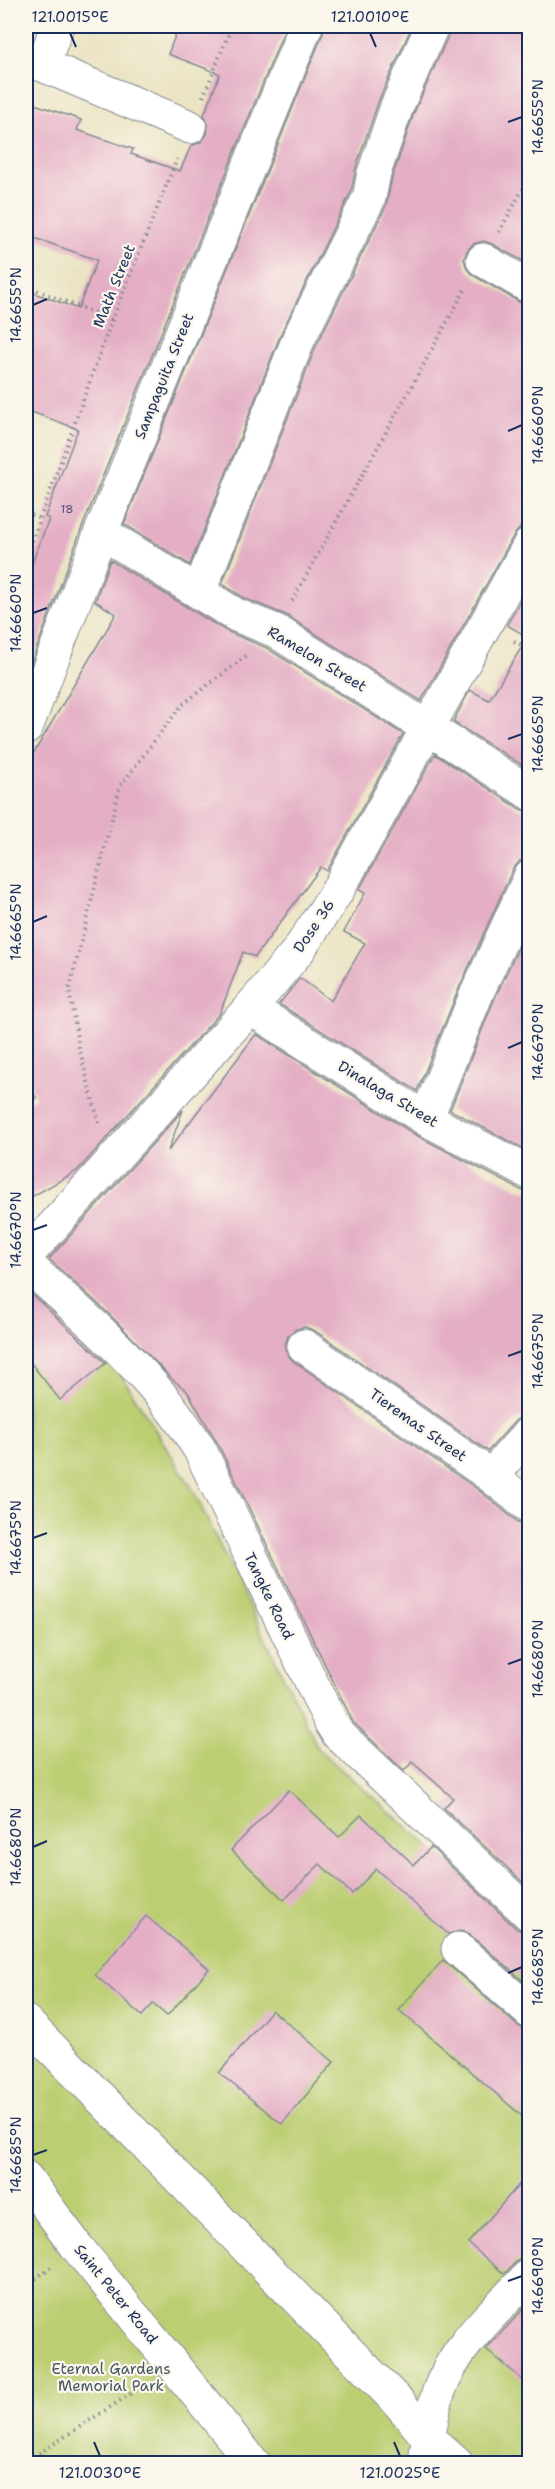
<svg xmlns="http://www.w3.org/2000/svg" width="555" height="2489" font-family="'Shantell Sans',sans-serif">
  <rect width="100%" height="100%" fill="#fbf7ec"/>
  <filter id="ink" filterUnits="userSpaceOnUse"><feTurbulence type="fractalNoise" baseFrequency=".0167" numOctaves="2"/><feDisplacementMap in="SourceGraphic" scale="12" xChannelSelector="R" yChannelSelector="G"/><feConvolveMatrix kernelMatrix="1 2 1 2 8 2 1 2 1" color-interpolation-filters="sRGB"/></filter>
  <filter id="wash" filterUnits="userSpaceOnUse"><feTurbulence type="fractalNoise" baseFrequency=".008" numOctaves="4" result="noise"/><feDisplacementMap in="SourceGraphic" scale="24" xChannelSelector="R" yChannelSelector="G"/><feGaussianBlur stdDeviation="1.35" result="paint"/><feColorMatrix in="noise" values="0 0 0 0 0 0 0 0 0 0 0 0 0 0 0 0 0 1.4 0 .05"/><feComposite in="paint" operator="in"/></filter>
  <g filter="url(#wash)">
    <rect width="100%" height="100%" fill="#ebe4c4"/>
    <path fill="#bbce71" stroke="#6b7e68" stroke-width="1.5" d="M26,1279l97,99 70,112 126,260 211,185 -1,528h-503z"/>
    <g id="blocks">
      <g fill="#e4aec5">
        <path d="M179,26h107l-203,499 -57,152v-98l23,-60 -4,-2 33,-88 -52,-19v-120l52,19 19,-49 -71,-25v-134l55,19 -4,10 56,19 -2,5 49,17 11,-25 10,-4 6,-8 1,-10 -4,-9 16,-41 -52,-20z"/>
        <path d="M324,26h88l-33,74 -23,67 -5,25 -69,139 -92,234 -66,-41 199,-491z"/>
        <path d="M450,26h80v239l-38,-21 -8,-3 -11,3 -6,7 -3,8 3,10 7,7 47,27 9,3v219l-10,3 -6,7 -93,166 -135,-86 -42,-17 -22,-14 94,-238 70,-140 6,-28 22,-65 35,-79z"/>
        <path d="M110,560l116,71 41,17 136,86 -76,137 -6,-4 -66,90 -12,-5 -23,61 -143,158 -51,29v-97l10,-5 -10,-21v-311l90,-152 -21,-13z"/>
        <path d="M530,583v187l-77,-48 17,-32 19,10 39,-63 -21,-12z"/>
        <path d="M435,754l85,55 10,3v46l-10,3 -7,8 -53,117 -43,105 -138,-87 21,-26 31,23 34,-58 -21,-11 21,-39 -6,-3z"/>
        <path d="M530,923v229l-80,-42 44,-110z"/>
        <path d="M256,1034l160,101 105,55 9,2v222l-14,6 -28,31 -173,-120 -10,-4 -9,2 -8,7 -3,9 2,9 6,7 187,130 38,31 12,3v364l-86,-81 9,-10 -41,-36 -8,9 -51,-49 -136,-280 -30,-51 -15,-12 -62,-64 -61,-56 134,-149 -15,41z"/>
        <path d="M26,1289l80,74 -46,37 -34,-43z"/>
        <path d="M289,1790l50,47 22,-22 53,50 17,-18 86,82 13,4v54l-60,-52 -9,-4 -13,3 -72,-65 -24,25 -32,-30 -36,36 -53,-50z"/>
        <path d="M146,1916l63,53 -42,47 -14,-12 -11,12 -47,-41z"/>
        <path d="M443,1960l75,66 12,4v93l-131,-113z"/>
        <path d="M272,2010l62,52 -52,62 -63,-51z"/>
        <path d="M530,2172v84l-13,5 -13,13 -36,-31z"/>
        <path d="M530,2302v84l-44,-37z"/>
      </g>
    </g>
  </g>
  <g filter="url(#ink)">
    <use href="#blocks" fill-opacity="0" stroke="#838a91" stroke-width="1.5"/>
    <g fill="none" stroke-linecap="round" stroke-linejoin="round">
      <g stroke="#838a91" stroke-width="35">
        <g id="minor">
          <path d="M26,58l164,69"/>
          <path d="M43,65l14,-39"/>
          <path d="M483,260l47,27"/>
          <path d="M101,532l135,83 40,16 254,162"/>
          <path d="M199,592l100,-254 70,-140 5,-25 23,-67 35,-80"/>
          <path d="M26,728l75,-196 205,-506"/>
          <path d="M250,1008l176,111 104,54"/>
          <path d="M426,1119l51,-126 53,-116"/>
          <path d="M26,1256l224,-248 48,-57 38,-58 194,-349"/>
          <path d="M26,1264c63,57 129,111 174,186l131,273 7,11 192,181"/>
          <path d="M304,1346l187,130 39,31"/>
          <path d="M491,1476l39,-44"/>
          <path d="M458,1949l72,63"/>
          <path d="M26,2022l374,382 28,34 29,26"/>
          <path d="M26,2178l51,69 177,217"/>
          <path d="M426,2455c3,-21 6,-45 13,-64 17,-48 58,-80 91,-117"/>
        </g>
      </g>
      <g stroke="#838a91" stroke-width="4" stroke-dasharray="1.5 4.5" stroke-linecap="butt">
        <path d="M203,97l29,-71"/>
        <path d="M499,232l31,-56"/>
        <path d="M26,286l86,34"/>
        <path d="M26,512l15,7"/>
        <path d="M26,558l86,-238 65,-161"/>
        <path d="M292,601l173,-311"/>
        <path d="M514,641l16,8"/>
        <path d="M99,1123l-20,-75 -10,-58 51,-204 62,-81 64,-49"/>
        <path d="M26,2286l25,-19"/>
        <path d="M26,2454l3,10"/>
        <path d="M29,2460l115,-75"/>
      </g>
      <use href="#minor" stroke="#fff" stroke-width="33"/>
    </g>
  </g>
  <path fill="none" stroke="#1b2f5e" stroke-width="2" d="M70,33l6,14M370,33l6,14M508,122l14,-5M33,305l14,-6M508,431l14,-6M33,613l14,-5M508,739l14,-5M33,922l14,-6M508,1048l14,-6M33,1230l14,-5M508,1356l14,-5M33,1538l14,-5M508,1664l14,-5M33,1847l14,-6M508,1973l14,-6M33,2155l14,-5M508,2281l14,-5M94,2442l6,14M394,2442l6,14"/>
  <g text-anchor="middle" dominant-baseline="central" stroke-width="4.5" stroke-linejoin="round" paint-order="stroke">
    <g font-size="12" fill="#4d4f78">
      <text x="67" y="509">18</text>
    </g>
    <g font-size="15" fill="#1b2f5e" stroke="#fbf7ec">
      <text transform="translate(114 286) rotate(-68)">Math Street</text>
      <text transform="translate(164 376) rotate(-68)">Sampaguita Street</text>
      <text transform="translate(317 659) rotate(31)">Ramelon Street</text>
      <text transform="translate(314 926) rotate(-56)">Dose 36</text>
      <text transform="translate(388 1094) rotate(31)">Dinalaga Street</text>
      <text transform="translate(418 1425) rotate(35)">Tieremas Street</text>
      <text transform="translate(269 1596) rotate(64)">Tangke Road</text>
      <text transform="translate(116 2294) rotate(51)">Saint Peter Road</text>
    </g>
    <g font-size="15" fill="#435763" stroke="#fbf7ec">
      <text x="111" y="2369">Eternal Gardens<tspan x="111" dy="17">Memorial Park</tspan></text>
    </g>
  </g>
  <rect width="555" height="2489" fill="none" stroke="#fbf7ec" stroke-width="66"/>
  <rect x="33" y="33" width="489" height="2423" fill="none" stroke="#1b2f5e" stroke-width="2"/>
  <g font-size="15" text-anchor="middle" fill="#1b2f5e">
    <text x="70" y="22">121.0015°E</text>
    <text x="370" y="22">121.0010°E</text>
    <text transform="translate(538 117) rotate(-90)" y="5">14.6655°N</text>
    <text transform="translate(16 305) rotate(-90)" y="5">14.6655°N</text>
    <text transform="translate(538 425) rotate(-90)" y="5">14.6660°N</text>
    <text transform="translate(16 613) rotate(-90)" y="5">14.6660°N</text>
    <text transform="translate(538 734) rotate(-90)" y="5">14.6665°N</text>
    <text transform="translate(16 922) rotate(-90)" y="5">14.6665°N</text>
    <text transform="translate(538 1042) rotate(-90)" y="5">14.6670°N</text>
    <text transform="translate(16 1230) rotate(-90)" y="5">14.6670°N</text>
    <text transform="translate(538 1351) rotate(-90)" y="5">14.6675°N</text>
    <text transform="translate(16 1538) rotate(-90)" y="5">14.6675°N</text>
    <text transform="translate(538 1659) rotate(-90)" y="5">14.6680°N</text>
    <text transform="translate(16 1847) rotate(-90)" y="5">14.6680°N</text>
    <text transform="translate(538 1967) rotate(-90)" y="5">14.6685°N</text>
    <text transform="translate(16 2155) rotate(-90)" y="5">14.6685°N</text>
    <text transform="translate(538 2276) rotate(-90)" y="5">14.6690°N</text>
    <text x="100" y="2478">121.0030°E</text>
    <text x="400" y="2478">121.0025°E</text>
  </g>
</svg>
